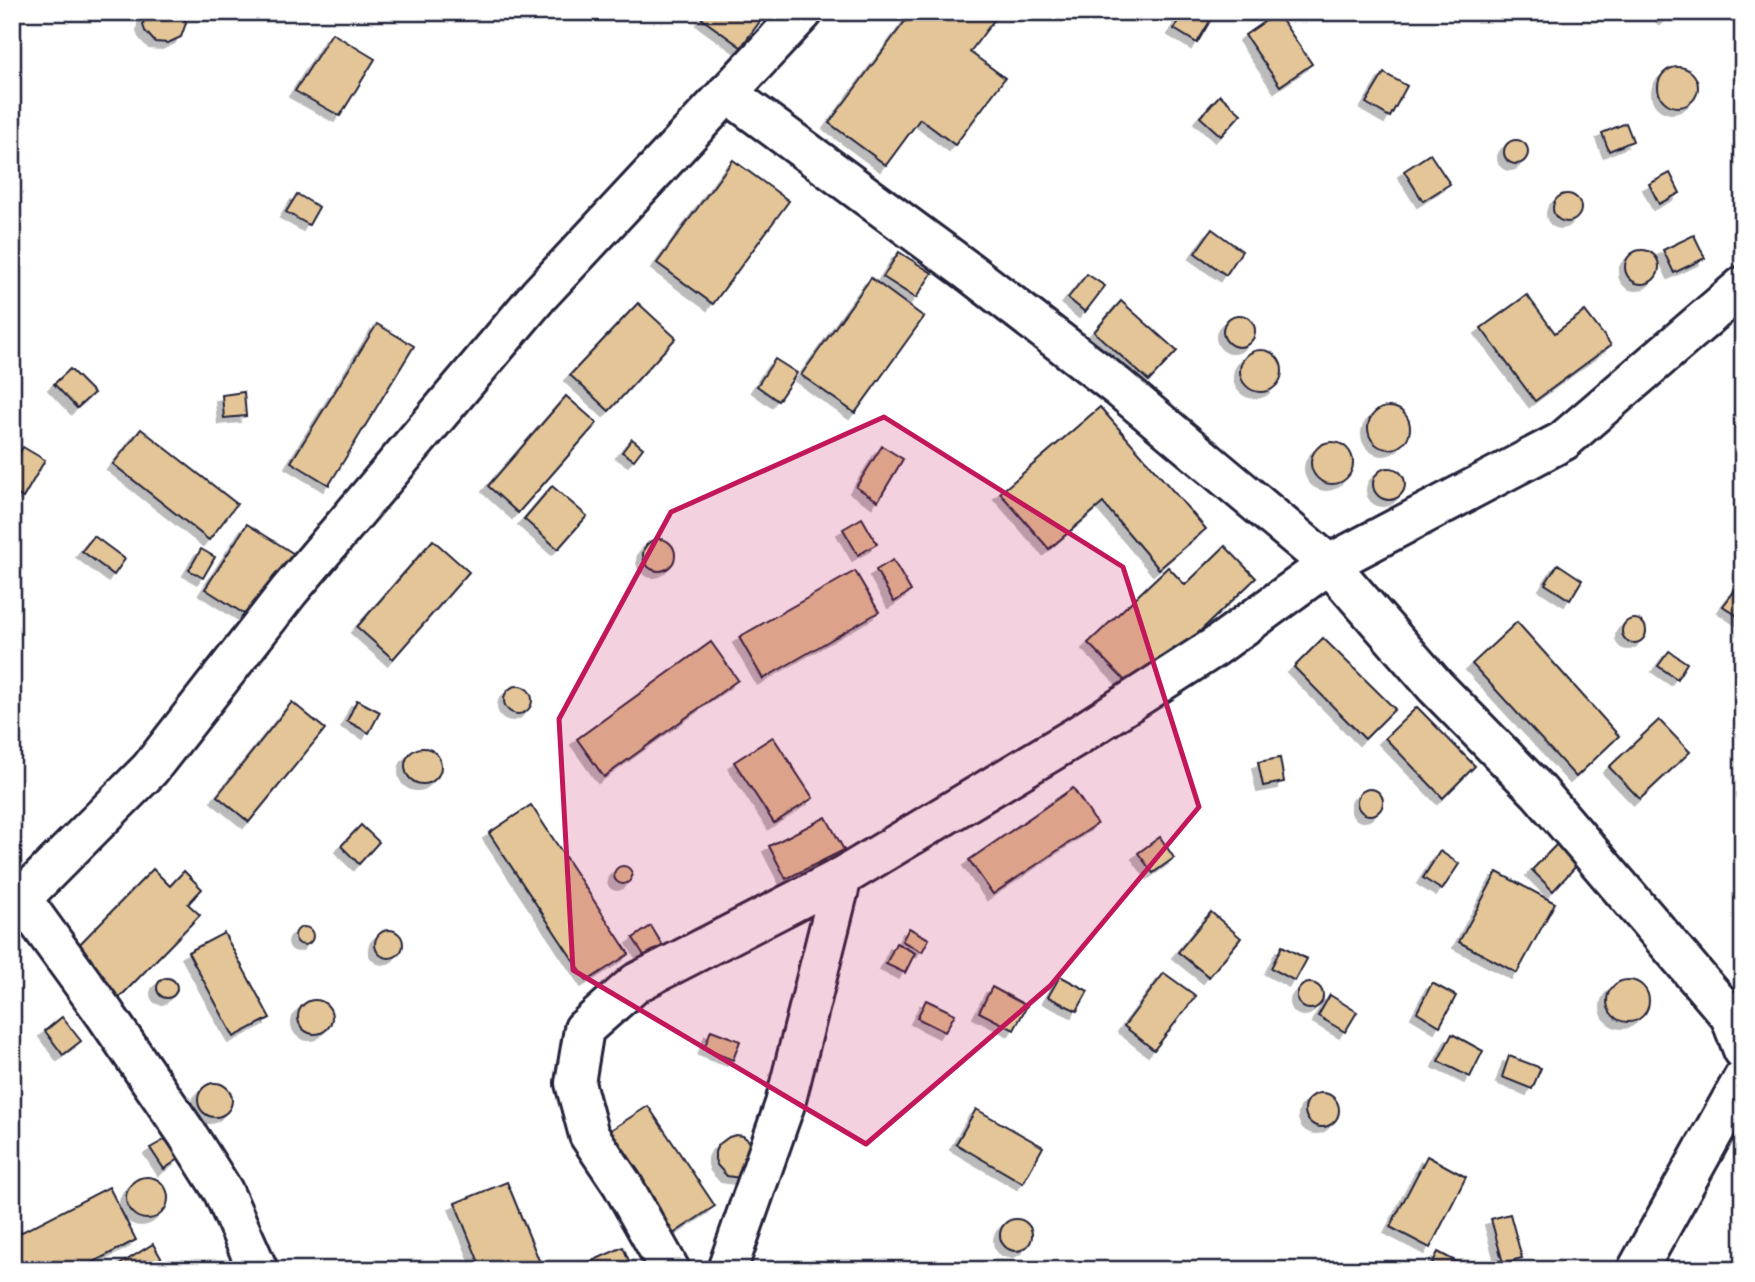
<svg xmlns="http://www.w3.org/2000/svg" width="1755" height="1282" font-family="Pangolin,sans-serif">
  <defs>
    <filter id="shadow"><feDropShadow dx="-6" dy="6" stdDeviation="0" flood-color="#0004"/></filter>
  </defs>
  <rect width="100%" height="100%" fill="#fff"/>
  <filter id="ink" filterUnits="userSpaceOnUse"><feTurbulence type="fractalNoise" baseFrequency=".0143" numOctaves="2"/><feDisplacementMap in="SourceGraphic" scale="14" xChannelSelector="R" yChannelSelector="G"/><feConvolveMatrix kernelMatrix="1 2 1 2 8 2 1 2 1" color-interpolation-filters="sRGB"/></filter>
  <g filter="url(#ink)">
    <g fill="#e3c597" stroke="#22223b" stroke-width="2" filter="url(#shadow)">
      <path d="M145,12h38l3,11 -5,14 -13,6 -13,-1 -10,-11 -2,-6z"/>
      <path d="M707,12h60l-26,35 -39,-28z"/>
      <path d="M912,12h88l-30,40 35,26 -50,67 -35,-26 -34,46 -57,-42z"/>
      <path d="M1183,12h14l13,9 -13,22 -23,-14z"/>
      <path d="M1660,12h14l-9,7z"/>
      <path d="M1277,13l35,51 -32,22 -35,-51z"/>
      <path d="M332,33l43,26 -35,57 -45,-25z"/>
      <circle cx="1678" cy="87" r="20"/>
      <path d="M1384,73l23,13 -17,31 -24,-14z"/>
      <path d="M1220,95l21,19 -20,22 -21,-19z"/>
      <path d="M1626,123l7,18 -24,10 -7,-18z"/>
      <circle cx="1516" cy="152" r="12"/>
      <path d="M1430,154l20,30 -27,17 -19,-30z"/>
      <path d="M733,160l56,41 -76,103 -56,-41z"/>
      <path d="M1670,173l10,20 -21,11 -10,-20z"/>
      <path d="M297,194l22,13 -10,18 -23,-13z"/>
      <circle cx="1567" cy="208" r="14"/>
      <path d="M1212,229l30,22 -16,24 -31,-22z"/>
      <path d="M1694,235l11,23 -31,15 -11,-23z"/>
      <circle cx="1642" cy="267" r="17"/>
      <path d="M899,252l33,21 -16,25 -33,-21z"/>
      <path d="M1087,274l18,12 -20,26 -17,-14z"/>
      <path d="M871,278l53,39 -69,96 -54,-38z"/>
      <path d="M1527,295l28,38 30,-22 26,34 -76,56 -54,-73z"/>
      <path d="M1121,301l56,50 -28,30 -55,-49z"/>
      <path d="M638,303l38,35 -67,73 -39,-36z"/>
      <circle cx="1239" cy="331" r="16"/>
      <path d="M377,324l37,22 -85,139 -38,-23z"/>
      <circle cx="1261" cy="371" r="21"/>
      <path d="M775,359l22,14 -19,28 -21,-15z"/>
      <path d="M70,369l24,24 -17,15 -23,-24z"/>
      <path d="M244,392l2,24 -22,2 -2,-23z"/>
      <path d="M566,396l31,27 -79,90 -30,-27z"/>
      <circle cx="1389" cy="428" r="21"/>
      <path d="M1100,407l106,122 -47,40 -56,-66 -54,46 -49,-56z"/>
      <path d="M141,429l96,75 -28,36 -96,-76z"/>
      <path d="M632,439l11,9 -9,12 -12,-8z"/>
      <circle cx="1332" cy="463" r="21"/>
      <path d="M882,446l21,13 -25,42 -22,-14z"/>
      <path d="M23,447l22,13 -22,38 -11,-7v-26z"/>
      <circle cx="1389" cy="484" r="16"/>
      <path d="M552,486l35,30 -29,33 -34,-30z"/>
      <path d="M862,518l15,26 -19,11 -15,-26z"/>
      <path d="M247,524l52,33 -42,65 -52,-33z"/>
      <path d="M94,536l31,23 -11,16 -32,-24z"/>
      <circle cx="659" cy="555" r="16"/>
      <path d="M433,540l36,32 -76,87 -36,-32z"/>
      <path d="M1225,546l31,32 -120,114 -48,-49 80,-76 17,18z"/>
      <path d="M201,549l14,8 -12,21 -14,-8z"/>
      <path d="M893,560l18,31 -17,11 -18,-32z"/>
      <path d="M1558,564l24,16 -12,20 -25,-16z"/>
      <path d="M855,571l24,41 -116,67 -24,-42z"/>
      <path d="M1743,580v40l-20,-14z"/>
      <circle cx="1634" cy="631" r="12"/>
      <path d="M1517,622l102,114 -43,41 -104,-113z"/>
      <path d="M1323,638l72,71 -30,30 -71,-72z"/>
      <path d="M711,642l27,38 -134,97 -27,-38z"/>
      <path d="M1669,651l18,12 -10,16 -19,-13z"/>
      <circle cx="518" cy="700" r="14"/>
      <path d="M357,700l23,12 -11,21 -22,-12z"/>
      <path d="M292,702l33,27 -76,93 -32,-26z"/>
      <path d="M1417,707l58,59 -32,32 -58,-60z"/>
      <path d="M1659,720l31,32 -50,47 -31,-32z"/>
      <path d="M773,737l40,61 -39,25 -40,-61z"/>
      <circle cx="423" cy="766" r="18"/>
      <path d="M1280,758l4,24 -21,4 -5,-24z"/>
      <path d="M1073,788l24,36 -104,70 -24,-34z"/>
      <circle cx="1370" cy="802" r="13"/>
      <path d="M531,805l98,149 -42,27 -98,-148z"/>
      <path d="M826,817l18,33 -58,29 -17,-33z"/>
      <path d="M361,825l18,17 -20,22 -18,-18z"/>
      <path d="M1160,837l14,21 -21,15 -15,-20z"/>
      <path d="M1557,844l21,20 -25,27 -21,-21z"/>
      <path d="M1440,851l19,13 -17,26 -19,-12z"/>
      <circle cx="623" cy="875" r="9"/>
      <path d="M153,869l17,17 14,-15 18,18 -14,15 12,11 -81,83 -47,-46z"/>
      <path d="M1497,872l58,31 -38,70 -58,-31z"/>
      <path d="M1211,912l30,26 -32,39 -31,-25z"/>
      <path d="M651,926l14,23 -18,11 -14,-22z"/>
      <circle cx="304" cy="936" r="9"/>
      <path d="M909,928l20,11 -7,13 -20,-11z"/>
      <circle cx="389" cy="944" r="14"/>
      <path d="M224,933l46,85 -36,19 -46,-85z"/>
      <path d="M896,943l19,10 -10,20 -19,-9z"/>
      <path d="M1282,946l25,13 -12,22 -24,-13z"/>
      <path d="M1164,973l32,23 -42,54 -30,-24z"/>
      <path d="M1060,976l28,15 -11,20 -29,-14z"/>
      <circle cx="167" cy="988" r="10"/>
      <circle cx="1628" cy="1001" r="21"/>
      <circle cx="1310" cy="996" r="13"/>
      <path d="M1432,983l24,13 -16,30 -23,-14z"/>
      <path d="M992,987l35,19 -13,24 -35,-18z"/>
      <path d="M1330,995l27,17 -12,20 -27,-16z"/>
      <circle cx="315" cy="1017" r="17"/>
      <path d="M926,1000l29,14 -10,18 -28,-14z"/>
      <path d="M62,1017l19,24 -18,14 -18,-24z"/>
      <path d="M711,1030l29,11 -7,19 -29,-11z"/>
      <path d="M1452,1034l31,17 -13,26 -32,-16z"/>
      <path d="M1509,1056l32,12 -9,21 -30,-12z"/>
      <circle cx="215" cy="1100" r="17"/>
      <circle cx="1322" cy="1110" r="17"/>
      <path d="M648,1106l67,100 -45,30 -67,-101z"/>
      <path d="M976,1109l67,38 -20,36 -67,-39z"/>
      <path d="M736,1135l7,1 11,9 -14,33 -13,-2 -10,-11 -2,-6v-7l3,-7 11,-8z"/>
      <path d="M166,1139l13,20 -15,10 -14,-21z"/>
      <path d="M1427,1156l39,21 -36,71 -40,-21z"/>
      <circle cx="147" cy="1198" r="21"/>
      <path d="M507,1182l36,88h-61l-27,-67z"/>
      <path d="M109,1187l27,53 -58,30h-66v-33z"/>
      <path d="M1510,1214l12,44 -19,5 -12,-44z"/>
      <circle cx="1016" cy="1235" r="16"/>
      <path d="M153,1244l15,26h-57z"/>
      <path d="M623,1247l10,23h-61z"/>
      <path d="M1438,1252l34,18h-43z"/>
      <path d="M1162,1263l3,7h-17z"/>
    </g>
    <g fill="none" stroke-linecap="round" stroke-linejoin="round">
      <g stroke="#22223b" stroke-width="44">
        <g id="street">
          <path d="M727,93l241,178 150,116 211,177 106,122 104,106 191,224 13,34"/>
          <path d="M21,898l84,116 82,120 36,57 35,79"/>
          <path d="M670,1270l-48,-86 -33,-49 -14,-52 9,-54 52,-46 206,-106 235,-141 138,-89 114,-83 234,-123 180,-155"/>
          <path d="M727,1270l58,-166 57,-227"/>
          <path d="M1637,1270l106,-191"/>
        </g>
      </g>
      <g stroke="#22223b" stroke-width="44">
        <path id="secondary" d="M12,908l138,-139 139,-178 250,-296 264,-283"/>
      </g>
      <use href="#street" stroke="#fff" stroke-width="38"/>
      <use href="#secondary" stroke="#fff" stroke-width="38"/>
    </g>
  </g>
  <path fill="#c2185b" fill-opacity="0.2" stroke="#c2185b" stroke-width="5" stroke-linejoin="round" d="M884,417l239,150 76,240 -149,179 -184,158 -293,-174 -14,-251 112,-207z"/>
  <rect width="1755" height="1282" fill="none" stroke="#fff" stroke-width="42"/>
  <rect x="21" y="21" width="1713" height="1240" fill="none" stroke="#22223b" stroke-width="2.5" filter="url(#ink)"/>
</svg>
